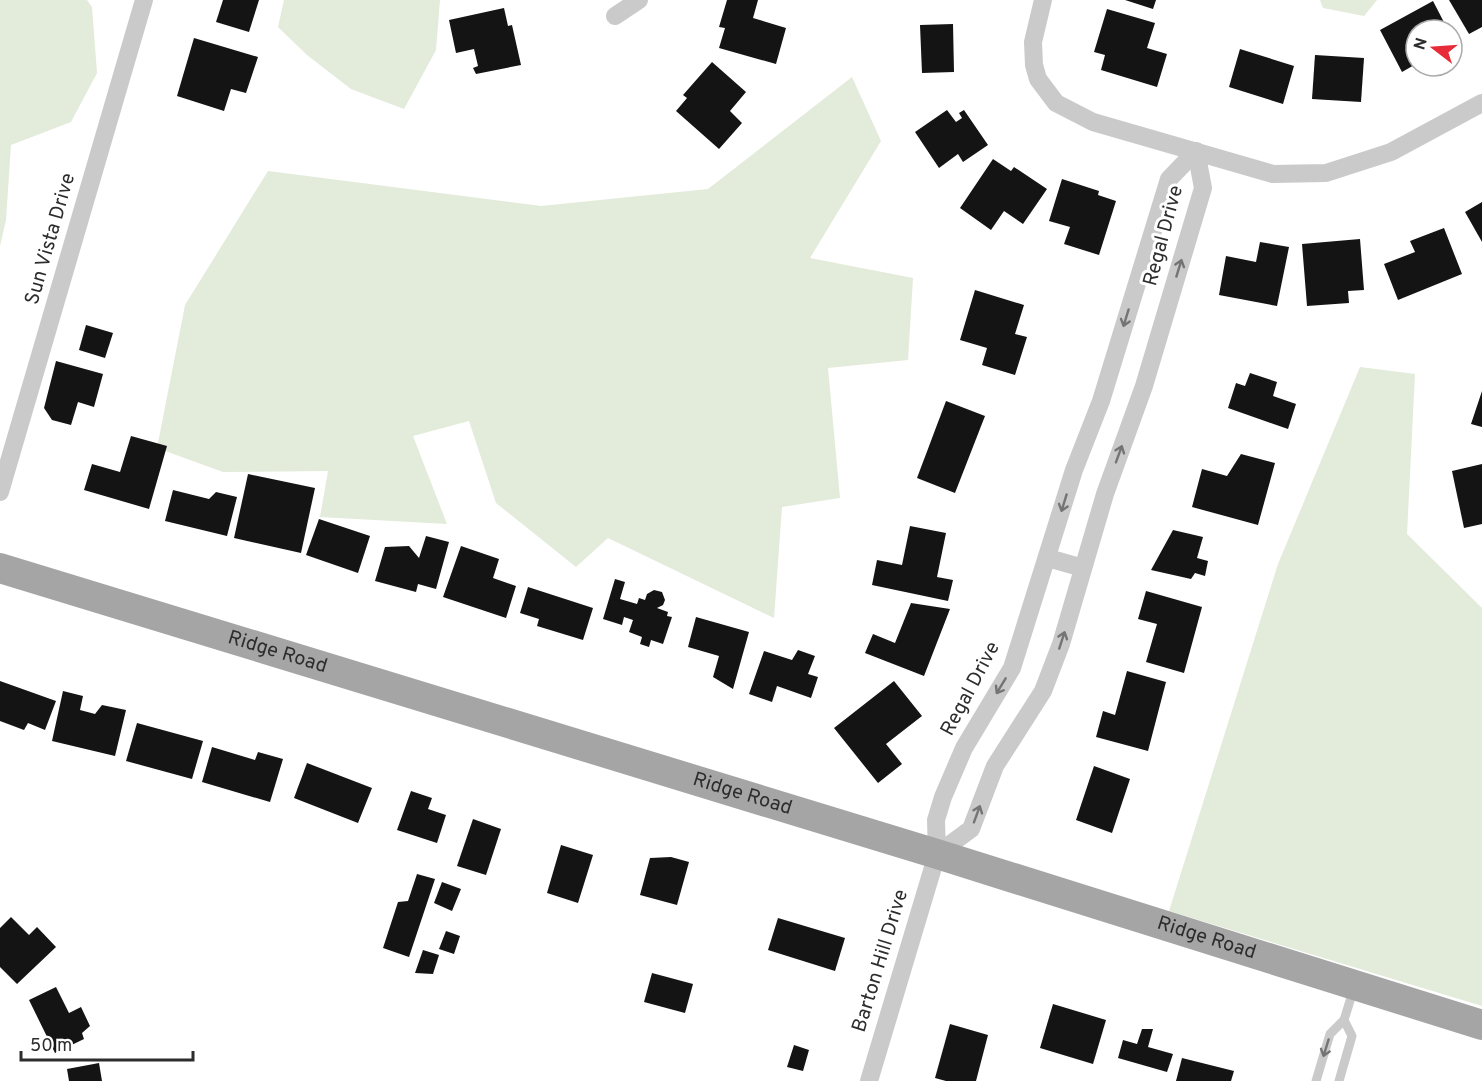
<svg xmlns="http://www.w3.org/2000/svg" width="1482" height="1081" font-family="Overpass,sans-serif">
  <rect width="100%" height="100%" fill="#fff"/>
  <g fill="#e3ebda">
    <path d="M0,0h87l5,7 5,66 -26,49 -60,23 -5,75 -6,26z"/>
    <path d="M284,0h156l-4,50 -32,59 -53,-20 -44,-34 -29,-28z"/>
    <path d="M1320,0h57l-13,16 -41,-8z"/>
    <path d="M852,77l29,64 -71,117 103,20 -5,82 -80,8 12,130 -58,9 -8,111 -166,-80 -32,29 -80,-64 -27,-82 -56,15 34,88 -127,-7 8,-46 -105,1 -66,-24 28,-143 83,-134 273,35 167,-17z"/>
    <path d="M1360,367l55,7 -8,160 75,74v398l-313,-95 109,-347z"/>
  </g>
  <g fill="#141414">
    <path d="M223,0h36l-10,32 -33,-10z"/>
    <path d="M727,0h31l-5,18 33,10 -10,36 -57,-16 6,-20 -6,-1z"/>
    <path d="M1125,0h31l-3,9z"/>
    <path d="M1449,0h33v27l-13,7z"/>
    <path d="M1433,1l15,29h-32v34l-14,8 -22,-42z"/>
    <path d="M504,8l4,18 4,-1 9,40 -45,9 -3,-6 5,-2 -4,-17 -18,4 -7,-33z"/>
    <path d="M1107,9l48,14 -8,25 20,6 -10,33 -56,-17 4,-15 -11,-3z"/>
    <path d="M953,24l1,48 -32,1 -2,-48z"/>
    <path d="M194,38l64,19 -12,36 -15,-4 -7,22 -47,-15z"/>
    <path d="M1240,49l54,17 -11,38 -54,-17z"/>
    <path d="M1315,55l49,3 -3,44 -49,-3z"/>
    <path d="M712,62l34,30 -16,19 12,12 -23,26 -43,-38 11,-13 -4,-3z"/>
    <path d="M947,110l9,12 6,-4 -3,-5 5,-3 24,35 -25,17 -5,-8 -19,14 -24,-36z"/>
    <path d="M993,159l18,12 3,-4 33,22 -24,35 -19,-13 -13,19 -31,-22z"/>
    <path d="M1062,179l37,12 -1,4 18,6 -17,54 -35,-11 6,-17 -21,-6z"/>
    <path d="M1482,202v40l-17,-30z"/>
    <path d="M1444,228l18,46 -64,26 -14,-36 31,-12 -5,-11z"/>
    <path d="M1360,239l4,51 -16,1 1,12 -42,3 -5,-62z"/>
    <path d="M1260,242l29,5 -12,59 -58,-11 7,-39 30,6z"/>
    <path d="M975,290l49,15 -9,29 12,3 -12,38 -33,-10 5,-17 -27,-8z"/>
    <path d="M86,325l27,8 -8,25 -26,-8z"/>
    <path d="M56,361l47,13 -9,33 -16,-5 -7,23 -19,-5 -8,-12z"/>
    <path d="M1250,373l27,9 -4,14 23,8 -8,25 -60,-21 8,-25 9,3z"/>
    <path d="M1482,391v36l-11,-3z"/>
    <path d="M946,401l39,15 -30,77 -38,-15z"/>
    <path d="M131,436l36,10 -18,63 -65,-19 8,-26 28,8z"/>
    <path d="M1241,454l34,9 -17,62 -66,-18 10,-38 25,7z"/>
    <path d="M1482,464v60l-18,4 -12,-57z"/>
    <path d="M248,474l67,14 -14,65 -67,-15z"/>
    <path d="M173,490l36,9 7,-7 21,5 -10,39 -62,-15z"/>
    <path d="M319,519l51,17 -12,37 -52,-18z"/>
    <path d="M910,526l36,7 -9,44 16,3 -5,21 -76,-16 5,-25 25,5z"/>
    <path d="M1173,530l30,7 -6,21 11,3 -3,15 -10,-3 -4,6 -40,-9z"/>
    <path d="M426,536l23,6 -13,47 -18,-5 -2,8 -41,-11 10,-34 24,-1 10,12z"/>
    <path d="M461,546l38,13 -6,19 23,8 -10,32 -63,-21z"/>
    <path d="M615,579l10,3 -5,17 17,5 2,-6 6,2 2,-6 7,-4 8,2 3,8 -2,5 -6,3 11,4 -1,4 5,1 -9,27 -12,-4 -2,7 -9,-3 2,-7 -13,-5 4,-12 -9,-3 -2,8 -19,-6z"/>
    <path d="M528,587l65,21 -10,32 -46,-14 2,-7 -19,-6z"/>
    <path d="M1146,591l56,16 -18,66 -38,-11 11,-38 -19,-5z"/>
    <path d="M911,603l39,6 -26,67 -59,-23 8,-19 22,9z"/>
    <path d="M696,617l53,15 -16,57 -20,-12 6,-21 -31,-9z"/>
    <path d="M798,650l17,6 -7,18 10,3 -7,21 -34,-12 -5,16 -23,-8 15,-43 28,9z"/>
    <path d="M1127,671l39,11 -18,69 -52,-14 7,-26 12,4z"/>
    <path d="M0,681l56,20 -11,29 -17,-7 -4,7 -24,-9z"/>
    <path d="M894,681l28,35 -36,28 16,20 -24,19 -44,-55z"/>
    <path d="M63,691l20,5 -3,14 15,4 7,-9 24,5 -11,46 -63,-15z"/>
    <path d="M137,723l66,18 -11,38 -66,-18z"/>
    <path d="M212,747l43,13 3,-8 25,7 -13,43 -68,-20z"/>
    <path d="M307,763l65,25 -14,35 -64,-25z"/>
    <path d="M1094,766l36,13 -18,54 -36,-13z"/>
    <path d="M411,791l21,7 -4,11 18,6 -9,28 -40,-13z"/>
    <path d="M473,819l28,10 -15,46 -29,-9z"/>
    <path d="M561,845l32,10 -15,48 -31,-10z"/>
    <path d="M671,857l18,5 -12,43 -37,-10 10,-37z"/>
    <path d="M417,874l18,5 -26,78 -26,-9 15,-46 10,-1z"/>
    <path d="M442,882l19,7 -9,22 -18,-8z"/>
    <path d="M11,917l18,18 8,-8 19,20 -39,37 -17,-17v-39z"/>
    <path d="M778,918l67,20 -10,33 -67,-21z"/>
    <path d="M446,931l14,5 -6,18 -15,-5z"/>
    <path d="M423,950l16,5 -6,19 -18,-1z"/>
    <path d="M652,973l41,11 -8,29 -41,-11z"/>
    <path d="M56,987l13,26 12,-6 9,19 -8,7 2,6 -29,14 -26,-53z"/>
    <path d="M1053,1004l53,16 -13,44 -53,-16z"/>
    <path d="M950,1024l38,11 -12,46h-30l-11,-3z"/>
    <path d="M1142,1029h11l-5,18 25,7 -6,18 -49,-14 5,-18 14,4z"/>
    <path d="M794,1045l15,5 -6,21 -16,-4z"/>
    <path d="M1182,1058l52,13 -3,10h-55z"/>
    <path d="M99,1063l3,18h-33l-2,-12z"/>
  </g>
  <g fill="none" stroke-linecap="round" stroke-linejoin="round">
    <g stroke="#cacaca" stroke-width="9">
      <path d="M1316,1081l14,-47 14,-14 10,-32"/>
      <path d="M1339,1081l13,-45 -8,-16"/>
    </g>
    <g stroke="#cacaca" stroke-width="18">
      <path d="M1043,0l-10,42 1,23 4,14 18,24 37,19 180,52 53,-1 65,-21 91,-49"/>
      <path d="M615,16l24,-16"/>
      <path d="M0,492l144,-492"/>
      <path d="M1048,558l35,10"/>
      <path d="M937,854l34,-25 24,-63 48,-75 18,-47 44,-150 39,-108 59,-198 -7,-37"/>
      <path d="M869,1081l68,-227 -1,-34 7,-23 21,-49 48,-80 62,-198 27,-69 68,-222 27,-28"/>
    </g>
    <path stroke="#a5a5a5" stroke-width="30" id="s1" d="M0,568l937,286 545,171"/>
  </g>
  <defs><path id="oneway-shaft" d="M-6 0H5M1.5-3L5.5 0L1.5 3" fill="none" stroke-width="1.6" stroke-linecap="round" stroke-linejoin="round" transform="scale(1.5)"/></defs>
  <g stroke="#747474">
    <use href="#oneway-shaft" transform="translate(1179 268) rotate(-73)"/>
    <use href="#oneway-shaft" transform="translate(1126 318) rotate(107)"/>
    <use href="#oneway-shaft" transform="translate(1119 454) rotate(-70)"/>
    <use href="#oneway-shaft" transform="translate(1064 503) rotate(107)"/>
    <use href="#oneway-shaft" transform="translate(1062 640) rotate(-72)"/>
    <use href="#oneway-shaft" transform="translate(1001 686) rotate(121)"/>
    <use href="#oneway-shaft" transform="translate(977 814) rotate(-70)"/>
    <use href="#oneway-shaft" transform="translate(1326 1048) rotate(107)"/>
  </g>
  <g text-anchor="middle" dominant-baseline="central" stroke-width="6" stroke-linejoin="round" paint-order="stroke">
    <g font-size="20" fill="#2d2d2d" stroke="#fff">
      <text transform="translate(1164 236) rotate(-75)">Regal Drive</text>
      <text transform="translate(51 239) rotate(-74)">Sun Vista Drive</text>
      <text stroke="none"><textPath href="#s1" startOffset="290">Ridge Road</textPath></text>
      <text transform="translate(971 689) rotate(-62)">Regal Drive</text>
      <text stroke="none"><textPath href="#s1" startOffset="776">Ridge Road</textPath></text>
      <text stroke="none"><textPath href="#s1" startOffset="1262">Ridge Road</textPath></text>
      <text transform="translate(881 961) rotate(-73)">Barton Hill Drive</text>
    </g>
  </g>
  <g transform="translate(1434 48) rotate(287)"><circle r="28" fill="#ffffff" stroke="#ababab" stroke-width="1.5"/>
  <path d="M0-4.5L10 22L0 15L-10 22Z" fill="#e82b38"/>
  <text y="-9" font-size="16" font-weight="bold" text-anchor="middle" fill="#2d2d2d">N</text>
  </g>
  <path d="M21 1051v9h172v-9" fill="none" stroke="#2d2d2d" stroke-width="3"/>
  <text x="30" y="1051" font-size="18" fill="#2d2d2d" stroke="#ffffff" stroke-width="4.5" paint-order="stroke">50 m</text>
</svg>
